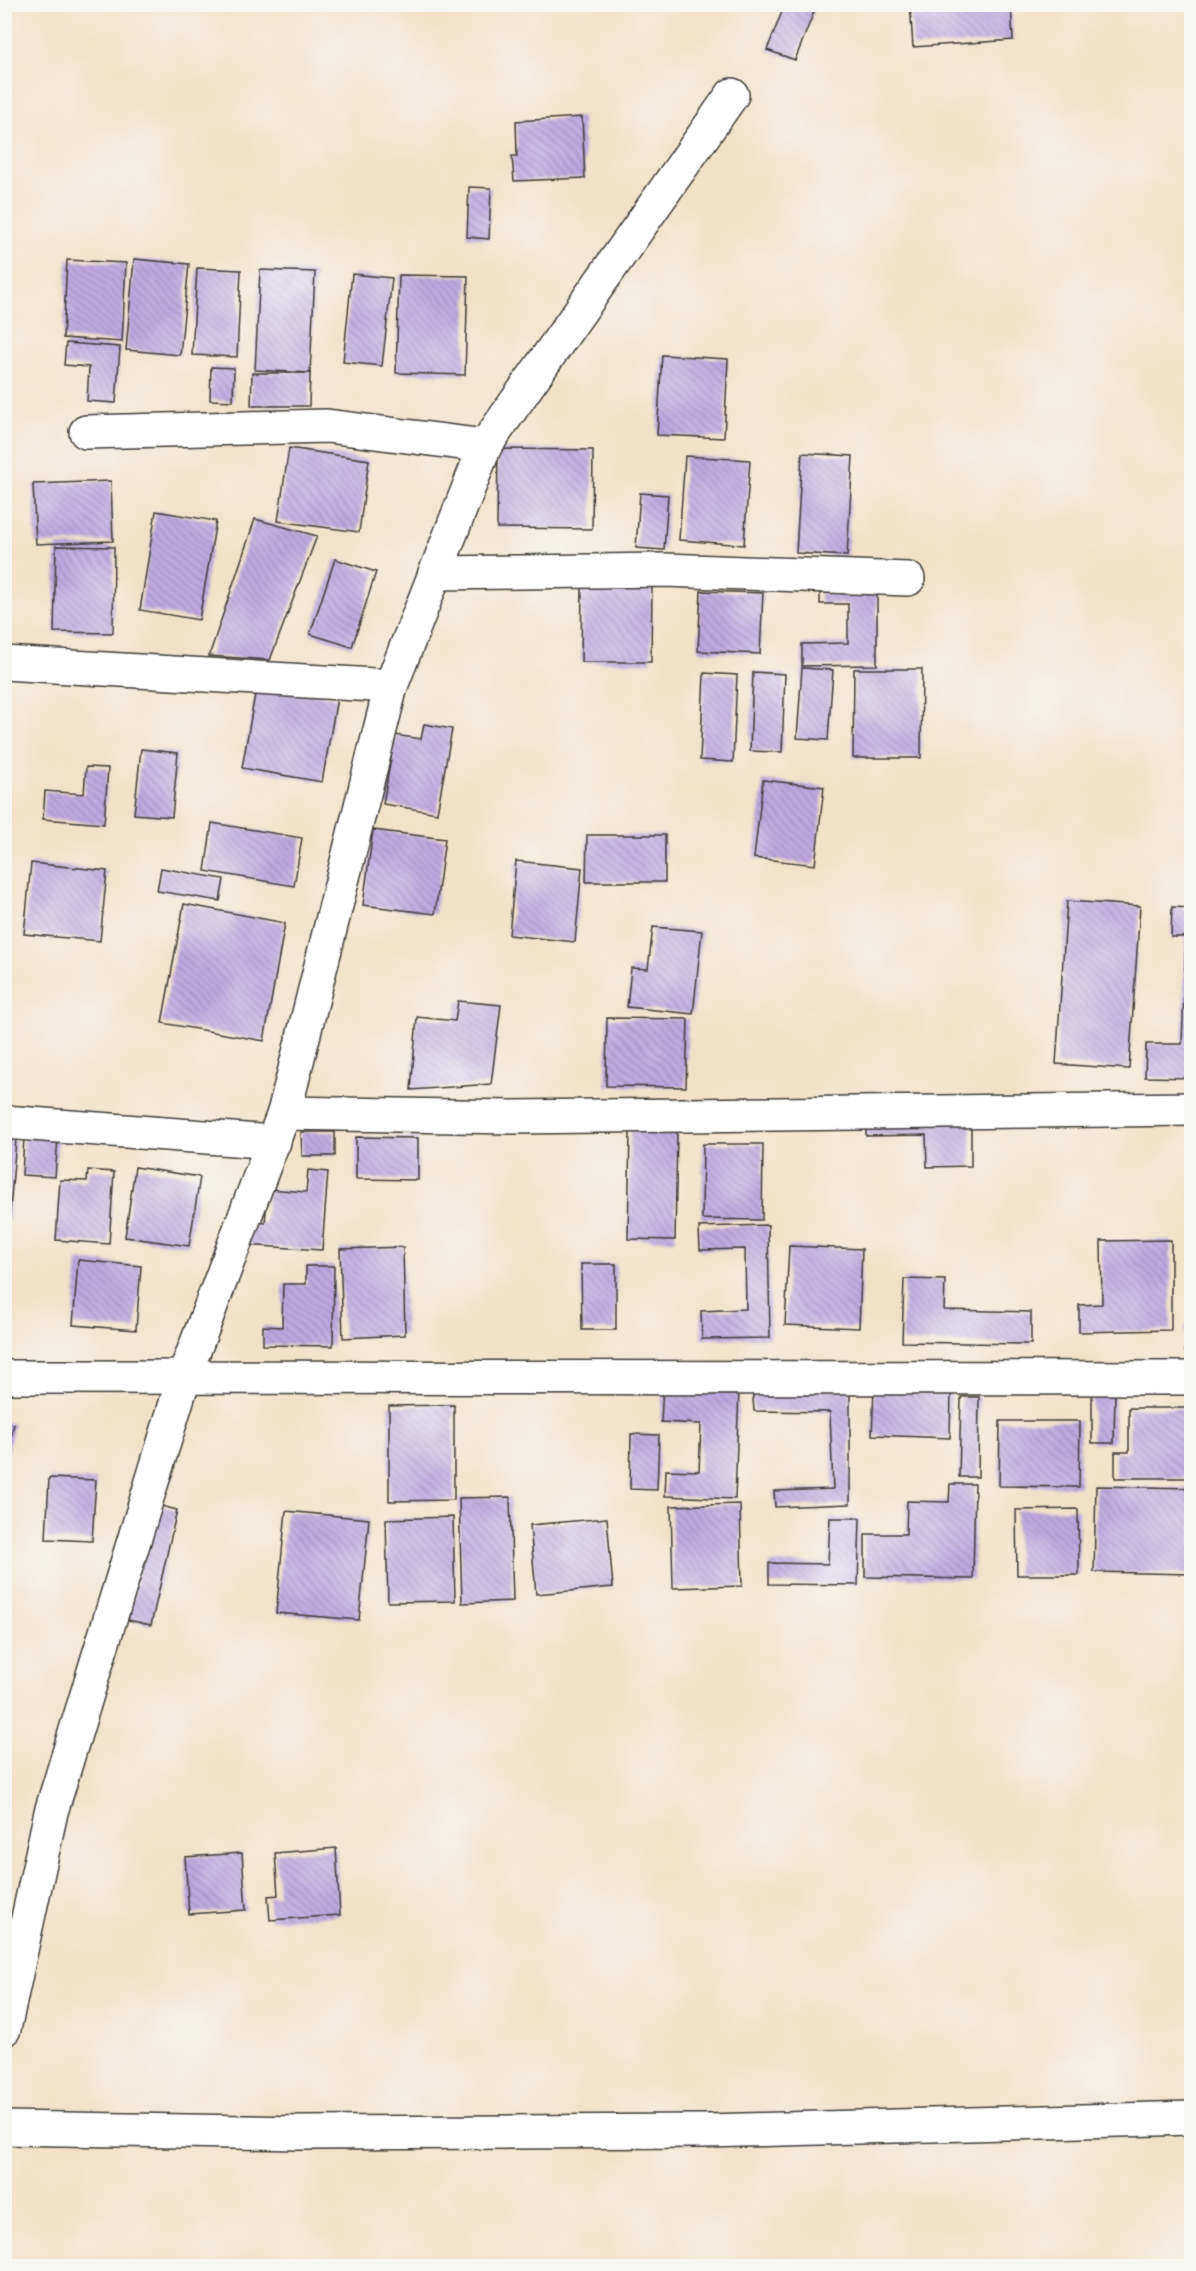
<svg xmlns="http://www.w3.org/2000/svg" width="1196" height="2271" font-family="Mali,sans-serif">
  <defs>
    <pattern id="building-back-hatch" width="6" height="6" patternUnits="userSpaceOnUse" patternTransform="scale(1.5)"><rect width="6" height="6" fill="#beaae1"/><path d="M-1 5l2 2M0 0l6 6M5-1l2 2" fill="none" stroke="#9a8ab6"/></pattern>
  </defs>
  <rect width="100%" height="100%" fill="#f6f6f2"/>
  <filter id="ink" filterUnits="userSpaceOnUse"><feTurbulence type="fractalNoise" baseFrequency=".0167" numOctaves="2"/><feDisplacementMap in="SourceGraphic" scale="12" xChannelSelector="R" yChannelSelector="G"/><feConvolveMatrix kernelMatrix="1 2 1 2 8 2 1 2 1" color-interpolation-filters="sRGB"/></filter>
  <filter id="wash" filterUnits="userSpaceOnUse"><feTurbulence type="fractalNoise" baseFrequency=".008" numOctaves="4" result="noise"/><feDisplacementMap in="SourceGraphic" scale="24" xChannelSelector="R" yChannelSelector="G"/><feGaussianBlur stdDeviation="1.35" result="paint"/><feColorMatrix in="noise" values="0 0 0 0 0 0 0 0 0 0 0 0 0 0 0 0 0 1.4 0 .05"/><feComposite in="paint" operator="in"/></filter>
  <g filter="url(#wash)">
    <rect width="100%" height="100%" fill="#f1e2c7"/>
    <g id="blocks">
      <g fill="url(#building-back-hatch)">
        <path d="M785,4h32l-22,56 -28,-10z"/>
        <path d="M910,4h101l2,36 -100,7z"/>
        <path d="M582,117l3,61 -71,3 -2,-25h5l-1,-35z"/>
        <path d="M469,187l22,1 -2,51 -22,-2z"/>
        <path d="M134,259l55,5 -9,91 -54,-5z"/>
        <path d="M67,260l59,3 -4,79 -59,-4z"/>
        <path d="M197,268l44,2 -4,87 -45,-2z"/>
        <path d="M260,270l55,2 -5,101 -55,-3z"/>
        <path d="M352,274l40,4 -10,88 -39,-4z"/>
        <path d="M399,275l69,1 -3,99 -69,-2z"/>
        <path d="M66,343l54,4 -4,56 -29,-2 2,-34 -25,-2z"/>
        <path d="M662,355l66,4 -4,79 -67,-3z"/>
        <path d="M211,367l23,1 -1,33 -23,-1z"/>
        <path d="M252,373h58l-1,33h-58z"/>
        <path d="M289,448l80,12 -10,72 -81,-11z"/>
        <path d="M498,449l95,1 -1,79 -95,-1z"/>
        <path d="M802,453l51,3 -6,100 -51,-3z"/>
        <path d="M685,456l65,4 -6,85 -65,-5z"/>
        <path d="M111,481l2,60 -77,3 -3,-60z"/>
        <path d="M640,493l28,2 -4,55 -28,-2z"/>
        <path d="M156,511l60,10 -17,99 -59,-10z"/>
        <path d="M255,519l62,17 -47,124 -61,-4z"/>
        <path d="M56,546l58,1 -1,86 -59,-1z"/>
        <path d="M335,559l41,13 -24,75 -42,-13z"/>
        <path d="M820,582h57v83l-75,1v-22l46,-1v-39h-28z"/>
        <path d="M582,583h70l-1,79h-70z"/>
        <path d="M701,591l62,2 -3,61 -62,-3z"/>
        <path d="M802,668l31,2 -5,70 -31,-2z"/>
        <path d="M854,669h68l-1,89h-68z"/>
        <path d="M753,672l32,2 -3,78 -32,-1z"/>
        <path d="M704,673l33,2 -4,87 -33,-2z"/>
        <path d="M257,683l80,15 -15,84 -80,-14z"/>
        <path d="M424,724l28,5 -15,84 -54,-9 12,-69 26,4z"/>
        <path d="M141,749l37,4 -6,64 -38,-3z"/>
        <path d="M86,767l22,1 -4,56 -61,-5 2,-28 39,3z"/>
        <path d="M763,780l61,7 -9,78 -61,-7z"/>
        <path d="M212,823l90,15 -8,48 -89,-15z"/>
        <path d="M373,830l72,9 -10,75 -72,-9z"/>
        <path d="M587,835h78v47h-79z"/>
        <path d="M516,861l66,7 -7,74 -66,-7z"/>
        <path d="M31,863l76,8 -7,70 -76,-7z"/>
        <path d="M161,868l63,11 -4,22 -63,-10z"/>
        <path d="M1067,901l73,5 -11,163 -73,-5z"/>
        <path d="M184,904l101,19 -21,118 -102,-18z"/>
        <path d="M1172,907l20,1v170l-47,-1 1,-33h36l4,-107h-15z"/>
        <path d="M653,927l49,4 -9,83 -66,-7 4,-39 17,1z"/>
        <path d="M458,1001l43,4 -10,79 -80,6 6,-73 38,4z"/>
        <path d="M607,1018l81,1 -2,68 -80,-1z"/>
        <path d="M971,1118v48l-44,1 -1,-32 -60,1v-16z"/>
        <path d="M630,1130h47l-2,110 -47,-1z"/>
        <path d="M301,1132h34v24h-33z"/>
        <path d="M24,1136l34,2 -3,39 -33,-2z"/>
        <path d="M356,1137l62,1v42l-62,-1z"/>
        <path d="M4,1139l12,1 -7,81h-5z"/>
        <path d="M703,1144h60l-1,76 -60,-1z"/>
        <path d="M135,1167l65,10 -11,69 -64,-9z"/>
        <path d="M88,1170l26,2 -5,72 -53,-4 4,-60 27,1z"/>
        <path d="M308,1170l20,2 -6,78 -77,-5 2,-24 18,2 3,-34 38,3z"/>
        <path d="M768,1225l2,113 -68,1 -1,-28 45,-2 -1,-60 -45,1 -1,-23z"/>
        <path d="M1171,1240v90l-92,2v-27l23,-1 -1,-63z"/>
        <path d="M789,1246l73,3 -3,79 -74,-3z"/>
        <path d="M403,1247l2,88 -62,3 -3,-89z"/>
        <path d="M78,1260l63,6 -5,64 -63,-5z"/>
        <path d="M581,1264h35v66h-34z"/>
        <path d="M306,1266h28l-1,80 -70,-1v-19l19,1 1,-43h23z"/>
        <path d="M904,1279l41,1 -1,30 87,2v32l-129,-2z"/>
        <rect x="1185" y="1326" width="7" height="25"/>
        <path d="M663,1386l76,2 -4,111 -70,-3 1,-26 33,1 2,-47 -40,-2z"/>
        <path d="M752,1386l98,2v116l-75,3 -1,-16 59,-2 -3,-77 -76,-1z"/>
        <path d="M874,1389l77,2 -1,47 -78,-3z"/>
        <path d="M1115,1392l-1,51h-22v-50z"/>
        <path d="M961,1397h18l-1,80h-19z"/>
        <path d="M454,1405v95l-65,1v-95z"/>
        <path d="M1129,1408h63v70h-77v-26h14z"/>
        <path d="M1000,1421h80l-1,66 -80,-1z"/>
        <path d="M4,1422l10,2 -9,40h-1z"/>
        <path d="M631,1434l28,1 -2,55 -27,-1z"/>
        <path d="M49,1478l47,2 -4,61 -46,-2z"/>
        <path d="M950,1484h25l-2,95 -108,-2v-43h41l1,-33 42,1z"/>
        <path d="M1096,1486l96,2v86l-98,-2z"/>
        <path d="M510,1497l3,104 -51,2 -3,-105z"/>
        <path d="M154,1504l23,6 -26,115 -23,-5z"/>
        <path d="M740,1504l2,82 -69,2 -2,-82z"/>
        <path d="M1078,1509l1,66h-62l-1,-65z"/>
        <path d="M286,1511l83,8 -10,101 -83,-7z"/>
        <path d="M453,1517l2,84 -67,1 -2,-83z"/>
        <path d="M607,1518l6,69 -77,7 -6,-69z"/>
        <path d="M830,1518h30l-2,67 -89,-1v-21l59,1z"/>
        <path d="M336,1848l4,67 -70,5 -2,-24 10,-1 -3,-42z"/>
        <path d="M242,1853l4,57 -57,4 -4,-57z"/>
      </g>
    </g>
  </g>
  <g filter="url(#ink)">
    <use href="#blocks" fill-opacity="0" stroke="#3c3a36" stroke-width="1.5"/>
    <g fill="none" stroke-linecap="round" stroke-linejoin="round">
      <g stroke="#3c3a36" stroke-width="36">
        <g id="street">
          <path d="M86,432l241,-6 158,20"/>
          <path d="M435,573l230,-3 243,9"/>
          <path d="M4,663l387,23"/>
          <path d="M284,1113l228,4 680,-8"/>
          <path d="M4,1122l270,20"/>
          <path d="M4,1377l1188,1"/>
          <path d="M4,2029l47,-217 133,-435 100,-264 107,-427 94,-240 247,-351"/>
          <path d="M4,2128l296,5 406,-2 486,-13"/>
        </g>
      </g>
      <use href="#street" stroke="#fff" stroke-width="33"/>
    </g>
  </g>
  <rect width="1196" height="2271" fill="none" stroke="#f6f6f2" stroke-width="24"/>
</svg>
